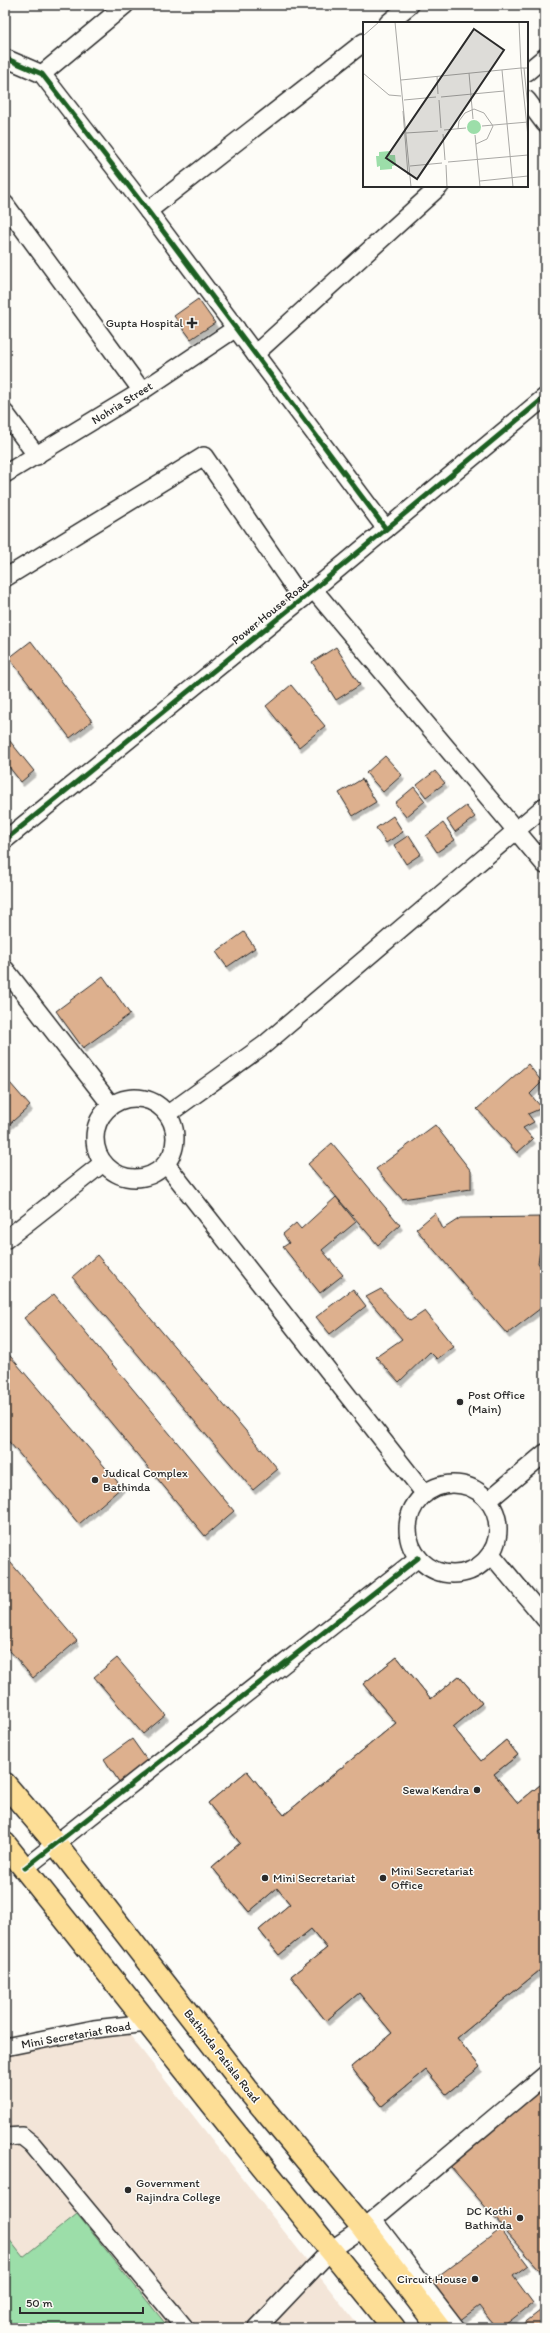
<svg xmlns="http://www.w3.org/2000/svg" width="550" height="2333" font-family="Itim,sans-serif">
  <defs>
    <filter id="shadow"><feDropShadow dx="2.5" dy="4.5" stdDeviation="0" flood-color="#0004"/></filter>
  </defs>
  <rect width="100%" height="100%" fill="#fdfcf7"/>
  <filter id="ink" filterUnits="userSpaceOnUse"><feTurbulence type="fractalNoise" baseFrequency=".025" numOctaves="2"/><feDisplacementMap in="SourceGraphic" scale="8" xChannelSelector="R" yChannelSelector="G"/><feConvolveMatrix kernelMatrix="1 2 1 2 8 2 1 2 1" color-interpolation-filters="sRGB"/></filter>
  <g filter="url(#ink)">
    <path fill="#f3e5d8" d="M125,2029l235,299h-355v-276z"/>
    <path fill="#9cdea9" stroke="#64846a" d="M77,2214l92,114h-164v-94l18,23z"/>
    <g fill="#ddb08e" stroke="#2b2b2b" fill-rule="evenodd" filter="url(#shadow)">
      <path d="M198,299l17,24 -24,16 -17,-23z"/>
      <path d="M31,641l61,80 -22,17 -61,-80z"/>
      <path d="M336,647l24,38 -24,15 -24,-38z"/>
      <path d="M291,685l34,41 -26,21 -33,-41z"/>
      <path d="M5,735l29,36 -13,11 -16,-20z"/>
      <path d="M385,756l17,19 -19,17 -17,-19z"/>
      <path d="M435,771l10,12 -19,14 -9,-12z"/>
      <path d="M362,779l14,23 -23,14 -14,-23z"/>
      <path d="M414,787l11,14 -19,16 -11,-14z"/>
      <path d="M466,806l9,11 -20,15 -8,-12z"/>
      <path d="M393,816l10,16 -17,11 -10,-15z"/>
      <path d="M443,823l12,17 -18,12 -11,-16z"/>
      <path d="M409,835l12,19 -15,10 -12,-19z"/>
      <path d="M244,932l11,16 -28,19 -11,-15z"/>
      <path d="M103,976l27,38 -47,34 -27,-37z"/>
      <path d="M528,1064l14,18 -12,12 12,14 -14,6 6,8 -11,6 10,11 -16,14 -40,-44z"/>
      <path d="M10,1083l20,23 -25,22v-41z"/>
      <path d="M435,1125l36,46v18l-69,10 -26,-30z"/>
      <path d="M332,1143l68,82 -22,20 -70,-81z"/>
      <path d="M336,1197l20,25 -34,28 21,25 -23,18 -37,-46 6,-4 -6,-9 13,-11 5,6z"/>
      <path d="M435,1213l8,16 17,-11 85,-1 -7,46 7,9v33l-38,29 -91,-105z"/>
      <path d="M97,1255l181,214 -25,21 -181,-213z"/>
      <path d="M353,1289l13,17 -36,28 -14,-17z"/>
      <path d="M381,1289l29,32 15,-10 29,36 -17,12 -7,-7 -31,30 -23,-25 26,-18 -36,-42z"/>
      <path d="M54,1294l180,217 -29,25 -181,-218z"/>
      <path d="M5,1350l117,137 -43,37 -74,-87z"/>
      <path d="M544,1515h1v43l-6,-15v-15z"/>
      <path d="M5,1556l72,85 -44,37 -28,-33z"/>
      <path d="M397,1657l34,42 28,-23 23,27 -29,24 28,34 25,-21 12,15 -24,19 24,29 27,-22v47l-6,4 6,7v127l-88,72 23,29 -34,27 -20,-24 -44,36 -31,-39 41,-34 -33,-40 -33,28 -35,-45 36,-28 -16,-19 -32,26 -20,-25 31,-26 -13,-16 -28,24 -37,-45 28,-24 -32,-40 39,-32 37,44 112,-92 -33,-39zM414,1765l54,68 -118,95 -54,-68zM497,1865l35,46 -118,91 -35,-46z"/>
      <path d="M397,1657l34,42 28,-23 23,27 -29,24 28,34 25,-21 12,15 -24,19 24,29 27,-22v47l-6,4 6,7v127l-88,72 23,29 -34,27 -20,-24 -44,36 -31,-39 41,-34 -33,-40 -33,28 -35,-45 36,-28 -16,-19 -32,26 -20,-25 31,-26 -13,-16 -28,24 -37,-45 28,-24 -32,-40 39,-32 37,44 112,-92 -33,-39z"/>
      <path d="M117,1658l49,57 -23,19 -49,-57z"/>
      <path d="M132,1739l17,24 -29,20 -16,-24z"/>
      <path d="M545,2075v201l-100,-116z"/>
      <path d="M501,2229l27,36 -15,11 20,27 -32,25h-5l-17,-22 -20,15 -29,-39z"/>
      <path d="M545,2307v21h-27z"/>
    </g>
    <g fill="none" stroke-linecap="round" stroke-linejoin="round">
      <g stroke="#2b2b2b" stroke-width="20">
        <g id="minor">
          <path d="M388,23l22,-18"/>
          <path d="M5,58l37,16 106,137 238,318"/>
          <path d="M527,72l18,-15"/>
          <path d="M42,74l83,-69"/>
          <path d="M527,100l18,24"/>
          <path d="M5,204l137,187"/>
          <path d="M148,211l216,-169"/>
          <path d="M255,354l185,-168"/>
          <path d="M5,413l32,43"/>
          <path d="M5,474l137,-83 94,-63"/>
          <path d="M5,578l199,-122 98,143"/>
          <path d="M313,589l232,276"/>
          <path d="M5,840l297,-241 243,-202"/>
          <path d="M5,969l106,136"/>
          <circle cx="135" cy="1138" r="40"/>
          <path d="M168,1114l96,-69 281,-239"/>
          <path d="M166,1164l259,330"/>
          <path d="M5,1240l98,-77"/>
          <circle cx="453" cy="1529" r="45"/>
          <path d="M489,1500l56,-47"/>
          <path d="M491,1554l54,65"/>
          <path d="M25,1868l393,-310"/>
          <path d="M5,2047l89,-18 53,-6"/>
          <path d="M5,2137l17,-1 10,8 153,184"/>
          <path d="M373,2220l83,108"/>
          <path d="M257,2328l74,-78 32,-22 182,-153"/>
        </g>
      </g>
      <g stroke="#2b2b2b" stroke-width="25">
        <g id="highway">
          <path d="M5,1784l51,60 191,245 116,139 76,100"/>
          <path d="M5,1844l223,280 166,204"/>
        </g>
      </g>
      <use href="#minor" stroke="#fdfcf7" stroke-width="17"/>
      <use href="#highway" stroke="#fdde96" stroke-width="22"/>
      <g stroke="#fdfcf7" stroke-width="8">
        <g id="cycleway">
          <path d="M5,58l37,16 106,137 238,318"/>
          <path d="M5,840l297,-241 243,-202"/>
          <path d="M25,1868l393,-310"/>
        </g>
      </g>
      <use href="#cycleway" stroke="#1b5e20" stroke-width="5"/>
    </g>
  </g>
  <g fill="#2b2b2b" stroke="#fdfcf7" stroke-width="1.5">
    <path d="M190 317h4v4h4v4h-4v4h-4v-4h-4v-4h4z"/>
    <circle cx="460" cy="1402" r="4"/>
    <circle cx="95" cy="1480" r="4"/>
    <circle cx="477" cy="1790" r="4"/>
    <circle cx="265" cy="1878" r="4"/>
    <circle cx="383" cy="1878" r="4"/>
    <circle cx="128" cy="2190" r="4"/>
    <circle cx="520" cy="2218" r="4"/>
    <circle cx="475" cy="2279" r="4"/>
  </g>
  <g text-anchor="middle" dominant-baseline="central" stroke-width="3" stroke-linejoin="round" paint-order="stroke">
    <g font-size="12" fill="#2b2b2b" stroke="#fdfcf7" text-anchor="start">
      <text x="183" y="323" text-anchor="end">Gupta Hospital</text>
      <text x="468" y="1395">Post Office<tspan x="468" dy="14">(Main)</tspan></text>
      <text x="103" y="1473">Judical Complex<tspan x="103" dy="14">Bathinda</tspan></text>
      <text x="469" y="1790" text-anchor="end">Sewa Kendra</text>
      <text x="391" y="1871">Mini Secretariat<tspan x="391" dy="14">Office</tspan></text>
      <text x="273" y="1878">Mini Secretariat</text>
      <text x="136" y="2183">Government<tspan x="136" dy="14">Rajindra College</tspan></text>
      <text x="512" y="2211" text-anchor="end">DC Kothi<tspan x="512" dy="14">Bathinda</tspan></text>
      <text x="467" y="2279" text-anchor="end">Circuit House</text>
    </g>
    <g font-size="12" fill="#2b2b2b" stroke="#fdfcf7">
      <text transform="translate(122 403) rotate(-32)">Nohria Street</text>
      <text transform="translate(270 612) rotate(-39)">Power House Road</text>
      <text transform="translate(76 2035) rotate(-10)">Mini Secretariat Road</text>
      <text transform="translate(222 2056) rotate(52)">Bathinda Patiala Road</text>
    </g>
  </g>
  <g transform="translate(363 22)">
    <rect width="165" height="165" fill="#fdfcf7"/>
    <path d="M104 105a7 7 0 1 1 14 0a7 7 0 1 1-14 0ZM27,129v4h5l1,10 -4,1v3l-12,1v-4l-3,1 -1,-11h3v-4z" fill="#9cdea9"/>
    <path fill="none" stroke="#a9a8a5" stroke-width="1" d="M32,0l16,165M156,0l2,46h7M0,14l16,-14M161,46l4,41M139,48l11,117M0,51l26,22 12,1M106,51l4,46M74,54l1,18M38,58l120,-12 7,69M78,75l63,-6M41,78l32,-3M76,78l2,28M40,89l5,64M119,104l46,-4M95,107l1,-8 6,-8 9,-4 10,4 9,13 -6,13 -11,5M81,108l22,-2M43,111l32,-2M80,112l2,26M112,113l5,52M85,140l80,-7M83,143l1,22M47,144l32,-3M117,159l48,-5"/>
    <path fill="#2b2b2b" fill-opacity="0.15" stroke="#2b2b2b" stroke-width="2" d="M111,7l30,21 -87,129 -31,-21z"/>
    <rect width="165" height="165" fill="none" stroke="#2b2b2b" stroke-width="2"/>
  </g>
  <rect width="550" height="2333" fill="none" stroke="#fdfcf7" stroke-width="20"/>
  <rect x="10" y="10" width="530" height="2313" fill="none" stroke="#2b2b2b" stroke-width="1.5" filter="url(#ink)"/>
  <path d="M20 2307v6h123v-6" fill="none" stroke="#2b2b2b" stroke-width="2"/>
  <text x="26" y="2307" font-size="12" fill="#2b2b2b" stroke="#fdfcf7" stroke-width="3" paint-order="stroke">50 m</text>
</svg>
